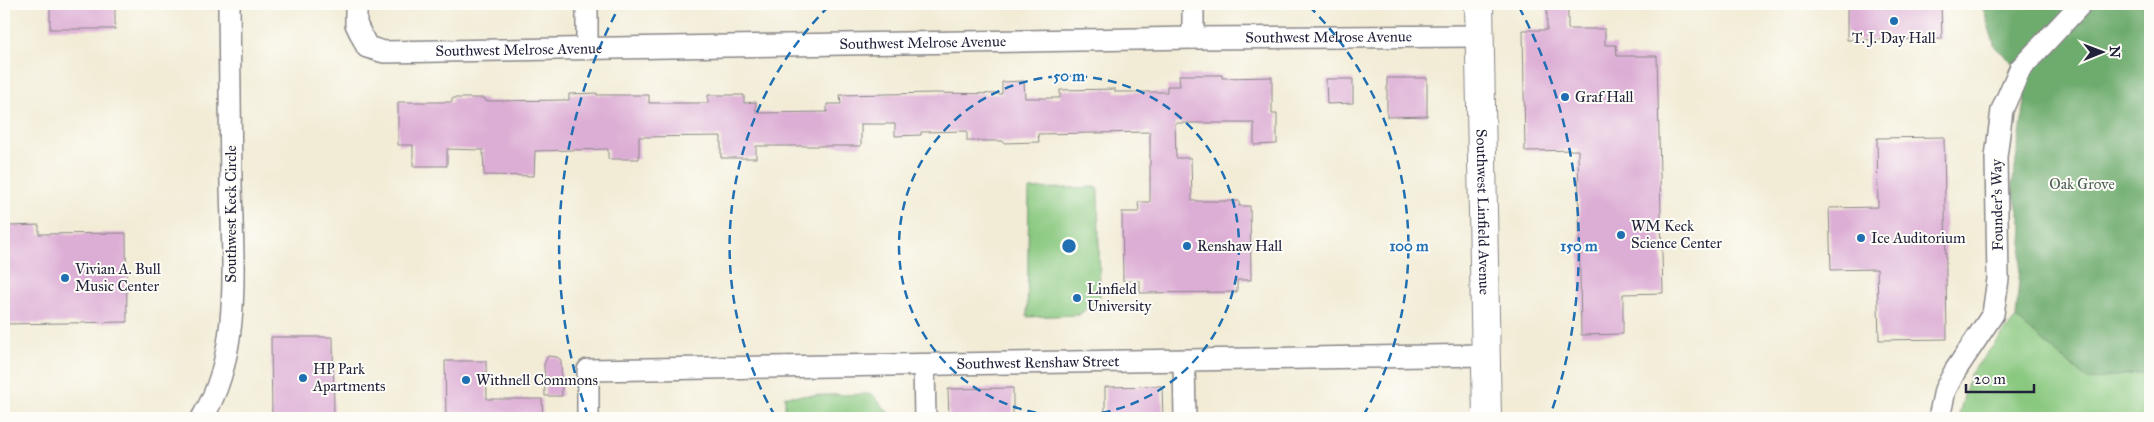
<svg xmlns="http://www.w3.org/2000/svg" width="2154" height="422" font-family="'IM FELL Great Primer',serif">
  <rect width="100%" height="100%" fill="#fdfcf7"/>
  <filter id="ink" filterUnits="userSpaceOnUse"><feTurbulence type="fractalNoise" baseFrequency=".02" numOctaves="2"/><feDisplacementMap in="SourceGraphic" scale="10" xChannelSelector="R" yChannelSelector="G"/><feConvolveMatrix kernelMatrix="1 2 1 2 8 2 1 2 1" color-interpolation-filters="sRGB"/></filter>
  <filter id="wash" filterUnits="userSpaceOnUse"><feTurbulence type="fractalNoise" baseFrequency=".0096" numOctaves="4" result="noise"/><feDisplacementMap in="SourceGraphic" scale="20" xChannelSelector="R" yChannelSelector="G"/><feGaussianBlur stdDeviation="1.12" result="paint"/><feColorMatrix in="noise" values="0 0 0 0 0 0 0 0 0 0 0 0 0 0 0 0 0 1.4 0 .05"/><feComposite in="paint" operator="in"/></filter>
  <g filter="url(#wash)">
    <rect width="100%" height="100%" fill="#f2ecd6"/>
    <g fill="#89c87f" stroke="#56755d">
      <path d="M1098,187l2,110 -21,18 -52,2 2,-128z"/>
      <path d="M2016,318l72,62 62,-9v47h-192l12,-44z"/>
      <path d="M872,394l21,24h-157l49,-1v-21z"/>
    </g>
    <path fill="#6eac6e" stroke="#486754" d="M1984,4h166v367l-62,9 -72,-62 7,-89 -11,-41 13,-87 -5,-32 -25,-22 -12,-39z"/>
    <g id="blocks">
      <g fill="#ddaed5">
        <rect x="50" y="4" width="65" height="25"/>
        <path d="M1847,4h94l1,35 -95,1z"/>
        <path d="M1547,8h21v21h37v16h11l1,11h40l6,237 -40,1v40l-42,1 -3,-185 -53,1 -2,-121h24z"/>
        <path d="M1179,75h43v3l50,-1v37h5v30l-23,1v-22h-79l1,35h15l1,43h47v5h11l1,74h-14v12l-97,1v-12h-17l-1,-69h17l-1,-10h12v-70l-112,2 1,8 -36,1v-2h-36v-10l-46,1v3l-26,1v-12h-34v22h-105v12h-35v-22l-82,1v22h-31v-10l-73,2 -1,25 -50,-1 -1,-25 -36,-1v17h-34v-21h-15v-43h54v-4h33v3l84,-1v-6l28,-1v2h52v8h59v-8h36v8l12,-1v11l71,-1v-8h14l-1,-9 94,-2 68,1v-12l22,-1 1,17h35v-8l55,-1v3h52v-6h13z"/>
        <path d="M1387,78h40v38l-40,1z"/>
        <path d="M1326,79h27v24l-26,1z"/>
        <path d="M1944,137l3,202 -68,1 -2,-71 -46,1 -2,-62 49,-1 -1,-69z"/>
        <path d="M39,225v9l87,-1 1,89 -123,2v-92h5v-6z"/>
        <path d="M271,337h62l1,81h-62z"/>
        <path d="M548,356l9,1 4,3 1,36h-17l-1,-32z"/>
        <path d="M445,361h41l1,38h55l1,19h-97z"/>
        <path d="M1162,386l1,32h-58v-31z"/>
        <path d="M1013,388v30h-64l-1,-29z"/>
      </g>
    </g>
  </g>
  <g filter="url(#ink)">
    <use href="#blocks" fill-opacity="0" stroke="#8a8788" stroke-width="1"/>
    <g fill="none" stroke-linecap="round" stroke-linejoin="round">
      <g stroke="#8a8788" stroke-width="24">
        <g id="minor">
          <path id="s1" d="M356,4v20l11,23 17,5 809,-14 286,-2"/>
          <path d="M1193,4v34"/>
          <path d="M587,48v-44"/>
          <path d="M1184,360l1,58"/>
          <path d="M924,365l1,53"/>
          <path d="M202,418c41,-65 30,-161 29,-235 -1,-60 -1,-119 -2,-179"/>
          <path id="s2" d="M588,418v-48l898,-15"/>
          <path d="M1939,418l6,-28 10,-19 38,-57 5,-35 -2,-122 6,-47 18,-41 61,-65"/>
        </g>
      </g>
      <g stroke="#8a8788" stroke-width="30">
        <g id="tertiary">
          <path id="s3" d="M1479,4l8,414"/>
        </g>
      </g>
      <use href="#minor" stroke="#fff" stroke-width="21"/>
      <use href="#tertiary" stroke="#fff" stroke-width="28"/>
    </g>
  </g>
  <g fill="none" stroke="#1f6fb2" stroke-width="2.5" stroke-dasharray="9 6">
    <circle cx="1069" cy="246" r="170"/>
    <path d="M775 416A340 340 0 0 1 829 6M1309 6A340 340 0 0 1 1363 416"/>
    <path d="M588 416A510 510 0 0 1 619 7M1519 7A510 510 0 0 1 1550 416"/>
  </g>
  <g fill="#1f6fb2" stroke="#fdfcf7" stroke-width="2">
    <circle cx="1894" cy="21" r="5"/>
    <circle cx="1565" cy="97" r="5"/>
    <circle cx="1621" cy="235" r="5"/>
    <circle cx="1861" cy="238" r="5"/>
    <circle cx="1187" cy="246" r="5"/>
    <circle cx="65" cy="278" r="5"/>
    <circle cx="1077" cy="298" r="5"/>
    <circle cx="303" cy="378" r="5"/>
    <circle cx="466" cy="380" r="5"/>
  </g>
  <g text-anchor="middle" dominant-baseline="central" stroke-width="4" stroke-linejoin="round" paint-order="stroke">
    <g font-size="15" fill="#22223b" stroke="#fdfcf7">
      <text stroke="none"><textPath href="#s1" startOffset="1008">Southwest Melrose Avenue</textPath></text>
      <text stroke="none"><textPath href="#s1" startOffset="602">Southwest Melrose Avenue</textPath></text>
      <text stroke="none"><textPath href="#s1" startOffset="198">Southwest Melrose Avenue</textPath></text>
      <text transform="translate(1997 205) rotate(-91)">Founder's Way</text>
      <text stroke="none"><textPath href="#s3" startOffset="208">Southwest Linfield Avenue</textPath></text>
      <text transform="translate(231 214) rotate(-90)">Southwest Keck Circle</text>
      <text stroke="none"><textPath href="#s2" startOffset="498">Southwest Renshaw Street</textPath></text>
    </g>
    <g font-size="15" fill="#22223b" stroke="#fdfcf7" text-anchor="start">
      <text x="1894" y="38" text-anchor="middle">T. J. Day Hall</text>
      <text x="1575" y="97">Graf Hall</text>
      <text x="1631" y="226">WM Keck<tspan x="1631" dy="17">Science Center</tspan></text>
      <text x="1871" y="238">Ice Auditorium</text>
      <text x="1197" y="246">Renshaw Hall</text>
      <text x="75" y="269">Vivian A. Bull<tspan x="75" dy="17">Music Center</tspan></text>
      <text x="1087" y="289">Linfield<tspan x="1087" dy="17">University</tspan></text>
      <text x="313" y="369">HP Park<tspan x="313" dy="17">Apartments</tspan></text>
      <text x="476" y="380">Withnell Commons</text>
    </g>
    <g font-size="15" fill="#465c53" stroke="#fdfcf7">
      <text x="2082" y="184">Oak Grove</text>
    </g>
  </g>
  <circle cx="1069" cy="246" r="8" fill="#1f6fb2" stroke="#fdfcf7" stroke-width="2.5"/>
  <g font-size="15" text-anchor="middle" font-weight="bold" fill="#1f6fb2" stroke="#fdfcf7" stroke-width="4" stroke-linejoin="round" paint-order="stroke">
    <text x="1069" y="81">50 m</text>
    <text x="1409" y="251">100 m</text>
    <text x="1579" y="251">150 m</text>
  </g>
  <rect width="2154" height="422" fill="none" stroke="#fdfcf7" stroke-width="20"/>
  <g transform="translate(2102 52) rotate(89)" stroke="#fdfcf7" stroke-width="4" paint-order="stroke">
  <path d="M0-4L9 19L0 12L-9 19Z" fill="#22223b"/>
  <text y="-8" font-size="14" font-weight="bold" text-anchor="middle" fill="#22223b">N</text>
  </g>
  <path d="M1966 384v8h68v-8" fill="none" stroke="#22223b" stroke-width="2.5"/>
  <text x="1974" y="384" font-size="15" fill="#22223b" stroke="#fdfcf7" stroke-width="4" paint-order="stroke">20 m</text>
</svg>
